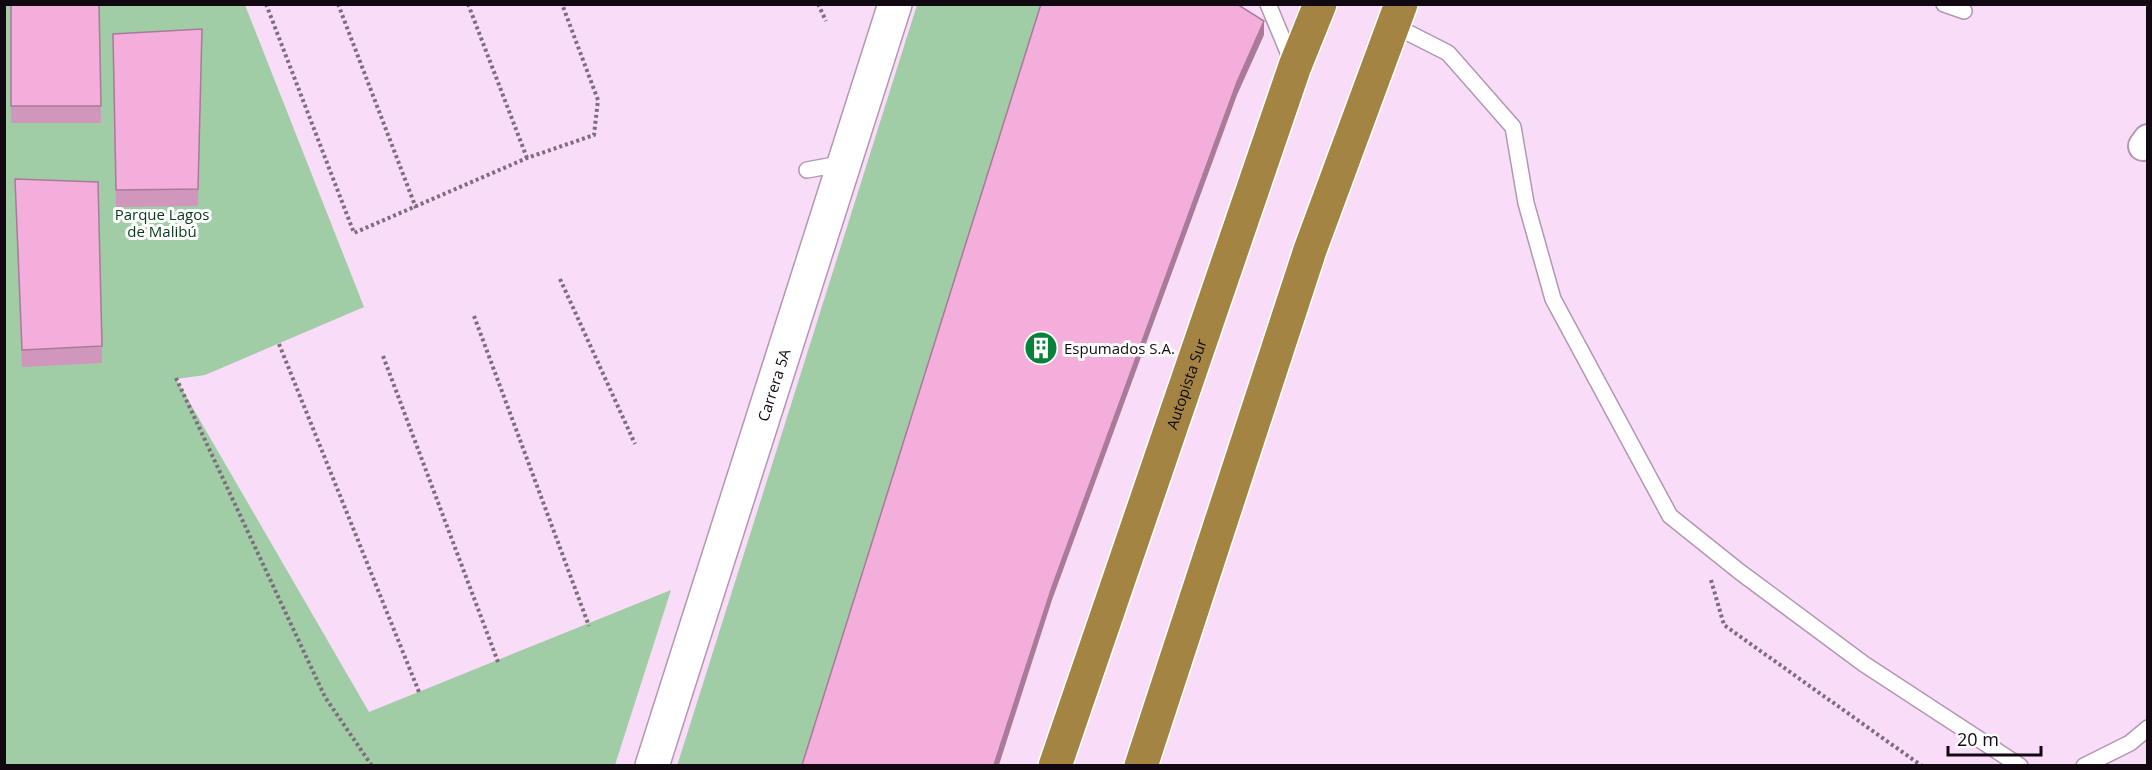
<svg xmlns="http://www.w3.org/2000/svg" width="2152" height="770" font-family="'Open Sans',sans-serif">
  <rect width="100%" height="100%" fill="#f9dcf8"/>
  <g fill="#a0cca6">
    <path d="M4,5h241l119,302 -159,68 -29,4 193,333 302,-122 -56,175h-610z"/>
    <path d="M917,5h128l-239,760 -129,1z"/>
  </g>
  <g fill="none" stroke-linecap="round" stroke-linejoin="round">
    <g stroke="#b397b2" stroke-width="18">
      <g id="lane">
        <path d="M1268,4l25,60"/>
        <path d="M1944,4l20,7"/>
        <path d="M1393,25l55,28 65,74 13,76 27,96 117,217 70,56 124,92 156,102"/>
        <path d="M807,170l38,-7"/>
        <path d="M2084,766l46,-23 18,-15"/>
      </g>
    </g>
    <g stroke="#b397b2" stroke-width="32">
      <path id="street" d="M2143,146l5,-7"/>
    </g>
    <g stroke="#b397b2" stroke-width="36">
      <g id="secondary">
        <path id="s1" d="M652,766l243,-762"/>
      </g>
    </g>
    <g stroke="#fff" stroke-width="36">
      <g id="highway">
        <path id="s2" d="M1055,766l240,-700 25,-62"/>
        <path d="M1141,766l169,-516 91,-246"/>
      </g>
    </g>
    <g stroke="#7f6c7e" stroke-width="4" stroke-dasharray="3 3" stroke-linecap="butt">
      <path d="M266,4l88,229 173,-75 67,-23 4,-35 -36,-96"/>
      <path d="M338,4l78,204"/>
      <path d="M468,4l59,154"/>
      <path d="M818,4l8,17"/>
      <path d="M560,279l75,165"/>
      <path d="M474,316l115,310"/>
      <path d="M279,344l140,348"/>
      <path d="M383,356l115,306"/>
      <path d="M176,378l149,319 47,69"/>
      <path d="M1711,580l13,45 198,141"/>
    </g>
    <use href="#lane" stroke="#fff" stroke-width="15"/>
    <use href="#street" stroke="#fff" stroke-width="28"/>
    <use href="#secondary" stroke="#fff" stroke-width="33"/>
    <use href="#highway" stroke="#a48443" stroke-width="33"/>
  </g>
  <g fill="#d196bc">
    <path d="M11,4h88l2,119h-90z"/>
    <path d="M202,29l-4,177 -82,1 -3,-173z"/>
    <path d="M15,179l87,167v17l-80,4z"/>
  </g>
  <path fill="#aa7a99" d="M1264,21v14l-27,60 -185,505 -53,165h-5l58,-178 185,-505z"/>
  <g fill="#f3aedb" stroke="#aa7a99" stroke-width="1.5">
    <path d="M11,4h88l2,102h-90z"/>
    <path d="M1041,4h196l27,17 -27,61 -185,505 -58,178h-192z"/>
    <path d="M202,29l-4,160 -82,1 -3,-156z"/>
    <path d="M15,179l83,3 4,164 -80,4z"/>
  </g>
  <defs>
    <g id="building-disc" transform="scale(1.725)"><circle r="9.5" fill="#08823a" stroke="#fff"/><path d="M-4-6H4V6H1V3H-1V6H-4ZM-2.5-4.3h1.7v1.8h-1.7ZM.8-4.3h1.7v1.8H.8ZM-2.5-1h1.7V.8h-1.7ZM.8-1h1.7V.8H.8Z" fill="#fff"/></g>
  </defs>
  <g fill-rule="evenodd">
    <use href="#building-disc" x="1041" y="348"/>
  </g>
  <g text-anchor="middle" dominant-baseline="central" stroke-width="6" stroke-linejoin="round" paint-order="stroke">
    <g font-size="15" fill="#073715" stroke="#fff">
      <text x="162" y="214">Parque Lagos<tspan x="162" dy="17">de Malibú</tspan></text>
    </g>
    <g font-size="15" fill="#120812" stroke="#fff" text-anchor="start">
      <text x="1064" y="348">Espumados S.A.</text>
    </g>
    <g font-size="15" fill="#120812" stroke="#fff">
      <text stroke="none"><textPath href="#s2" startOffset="404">Autopista Sur</textPath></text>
      <text stroke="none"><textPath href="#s1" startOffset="400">Carrera 5A</textPath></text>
    </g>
  </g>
  <rect width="2152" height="770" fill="none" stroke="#120812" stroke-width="12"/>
  <path d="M1948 746v9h93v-9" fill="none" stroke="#120812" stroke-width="3"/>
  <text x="1957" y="746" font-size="18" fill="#120812" stroke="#ffffff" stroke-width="4.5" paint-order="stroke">20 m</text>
</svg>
